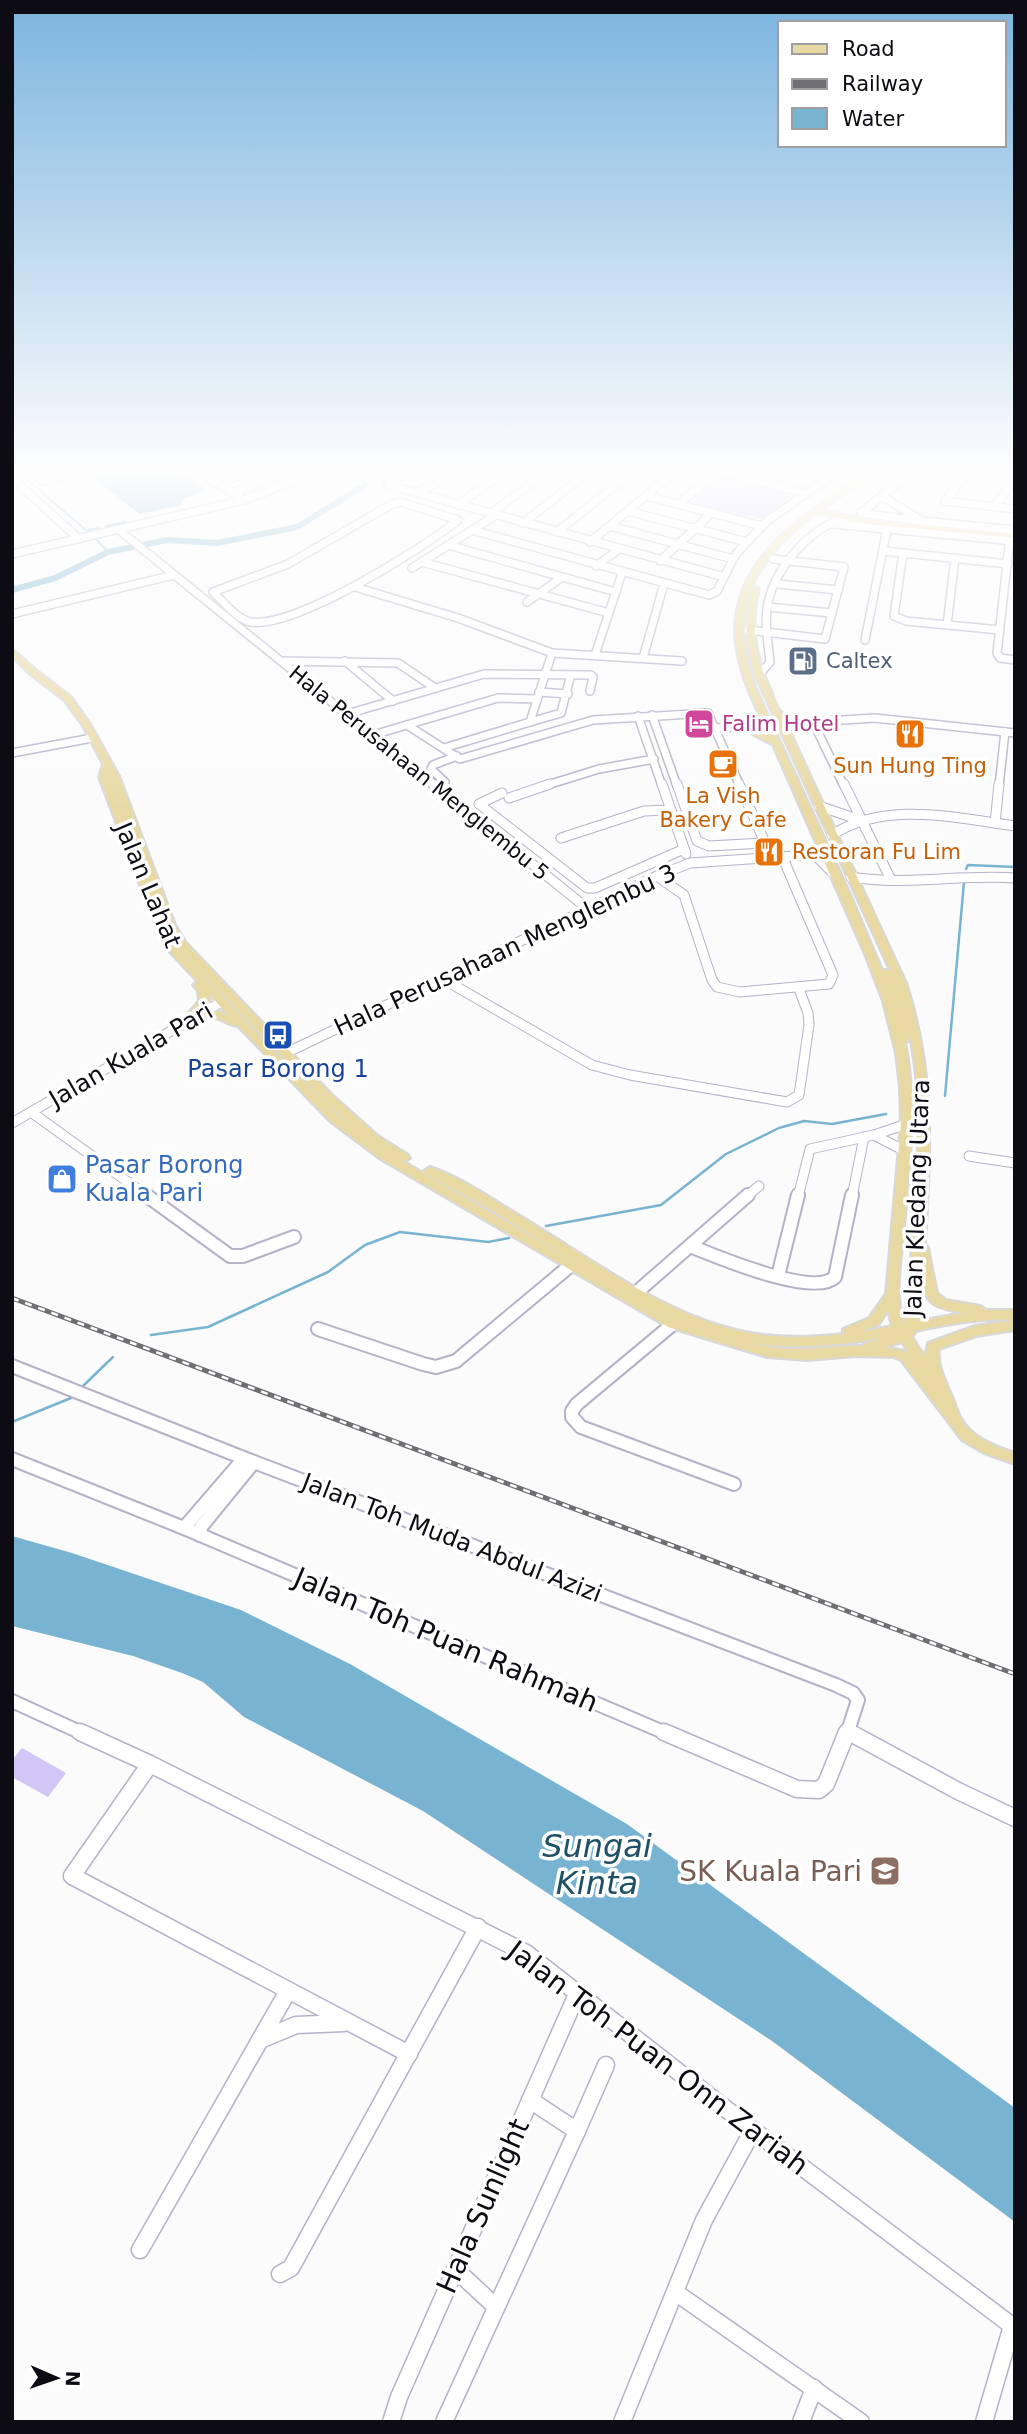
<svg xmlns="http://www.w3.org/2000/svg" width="1027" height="2434" font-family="'DejaVu Sans',sans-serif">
  <rect width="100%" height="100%" fill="#fbfbfb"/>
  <g fill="#d1c6f5">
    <path d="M722,475l73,18 -34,26 -71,-16z"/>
    <path d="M22,1748l44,25 -18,24 -36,-20v-17z"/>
  </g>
  <g fill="#78b4d2">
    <path d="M110,470h66l30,20 -25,10 1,5 -43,9 -46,-37 5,-4z"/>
    <path d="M12,1536l60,17 169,57 109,54 277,160 388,284v114l-243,-181 -349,-230 -179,-94 -41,-35 -21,-9 -49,-17 -121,-30z"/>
  </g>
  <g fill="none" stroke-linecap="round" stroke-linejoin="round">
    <g stroke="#78b4d2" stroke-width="2">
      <path d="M16,470l72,62"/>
      <path d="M355,470l10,15"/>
      <path d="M106,526l20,-4"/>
      <path d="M88,530l10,-2"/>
      <path d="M96,539l12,13"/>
    </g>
    <g stroke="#78b4d2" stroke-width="2.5">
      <path d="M966,869l2,-4 47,2"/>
      <path d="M945,1096l19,-214"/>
      <path d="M546,1226l115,-21 65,-51 53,-26 25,-7 28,3 54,-10"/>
      <path d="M151,1335l57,-8 120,-55 37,-27 35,-13 88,10 21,-4"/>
      <path d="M82,1387l31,-30"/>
      <path d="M12,1422l59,-24"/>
    </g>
    <path stroke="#78b4d2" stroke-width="6" d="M12,590l43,-12 53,-26 59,-12 50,3 80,-16 68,-42"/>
    <g stroke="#b6b1c8" stroke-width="10">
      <g id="minor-far3">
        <path d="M26,470l16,11 51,-11"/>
        <path d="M195,470l49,30"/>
        <path d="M416,470l-28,12v3l333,91"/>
        <path d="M555,470l28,6"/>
        <path d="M713,470l92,23"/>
        <path d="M791,470l34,9"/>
        <path d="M915,470l-33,26 40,25 93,9"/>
        <path d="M970,470l-25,31 70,8"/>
        <path d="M12,478l67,61"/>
        <path d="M227,480l24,-10"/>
        <path d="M235,492l52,-22"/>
        <path d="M415,493l52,-23"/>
        <path d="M646,496l116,30"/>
        <path d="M882,496l-21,17 59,8"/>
        <path d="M401,502l57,18c-34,28 -164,109 -207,102 -14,-2 -28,-21 -38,-30l75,-28 104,-60z"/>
        <path d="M678,504l41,-33"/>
        <path d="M458,505l48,-35"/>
        <path d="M994,507l21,-27"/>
        <path d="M628,511l119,31"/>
        <path d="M490,514l59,-44"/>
        <path d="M523,523l68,-53"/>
        <path d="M833,524l182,17"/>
        <path d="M610,526l123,33"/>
        <path d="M119,530l316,256"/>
        <path d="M472,530l237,65 8,-4 19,-37 31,-33 73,-51"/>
        <path d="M557,532l78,-62"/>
        <path d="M1010,537l-13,116 3,5 15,2"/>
        <path d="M590,542l87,-72"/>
        <path d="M448,545l168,47"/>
        <path d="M884,551l124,13"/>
        <path d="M903,553l-9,63 12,5 94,9"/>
        <path d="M12,554l232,-54 79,-30"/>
        <path d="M660,561l52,-48"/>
        <path d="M422,562l187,51"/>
        <path d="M596,566l22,-16"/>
        <path d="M412,568l84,-53"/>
        <path d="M778,584l60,6"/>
        <path d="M355,587l103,31 94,35 130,8"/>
        <path d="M527,602l34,-24"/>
        <path d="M768,607l63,6"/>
        <path d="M12,614l162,-39"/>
        <path d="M947,625l8,-67"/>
        <path d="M748,630l77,9 19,-72 -71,-8"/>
        <path d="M865,640l22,-111"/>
        <path d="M595,655l27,-82"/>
        <path d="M643,658l21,-74"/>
        <path d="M281,661l117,2 37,25"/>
        <path d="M345,661l48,40"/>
        <path d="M759,675l11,-13c-2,-19 -6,-41 -2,-60 9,-36 42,-75 78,-84"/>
        <path d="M539,692l29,2"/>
        <path d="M347,714l137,-40 107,1 2,2 -3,14"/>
        <path d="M652,715l25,71"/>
        <path d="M638,716l24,70"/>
        <path d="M530,722l31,-9 9,-35 -2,-2"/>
        <path d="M813,722l31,64"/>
        <path d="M407,725l53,34 133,-39 115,-7 32,73"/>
        <path d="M716,728l159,-10 140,15"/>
        <path d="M373,735l125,-37 39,1"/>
        <path d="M444,748l86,-26 22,-69"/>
        <path d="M12,753l80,-15"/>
        <path d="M439,786l6,-4 -14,-13 2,-4 24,-9"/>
        <path d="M544,786l55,-17 55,-10"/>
        <path d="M999,786l6,-54"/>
      </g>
    </g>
    <g stroke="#b6b1c8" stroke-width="11">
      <g id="minor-far2">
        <path d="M433,784l155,125"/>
        <path d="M662,784l24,70"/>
        <path d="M677,784l20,57 12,5 57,-3"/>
        <path d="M739,784l32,72"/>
        <path d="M844,784l47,96"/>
        <path d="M437,787l5,-3"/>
        <path d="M502,793l-23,11 108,84h8l89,-39"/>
        <path d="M509,798l41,-14"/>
        <path d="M819,806l38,13"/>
        <path d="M995,823l4,-39"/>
        <path d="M832,835c53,-35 124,-17 183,-9"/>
        <path d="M561,838l83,-27 27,-1"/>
        <path d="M657,876l27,19 28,85 5,7 23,5 89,-8 4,-9 -51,-119"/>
        <path d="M851,877c55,9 109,-3 164,1"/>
        <path d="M443,979l149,86 38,10 157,27 12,-7 10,-70 -1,-12 -9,-24"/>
        <path d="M288,1052l369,-176 33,-13 120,-8 9,4 15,15"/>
        <path d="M31,1112l118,85"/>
        <path d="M12,1123l209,-121"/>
        <path d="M874,1135l31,16"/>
        <path d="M969,1156l46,7"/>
        <path d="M746,1197l13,-11"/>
        <path d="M798,1197l12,-48 64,-14 33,-11"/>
        <path d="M852,1197l12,-60"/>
      </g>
    </g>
    <g stroke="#b6b1c8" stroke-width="16">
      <g id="minor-far1">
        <path d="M146,1195l84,61h13l51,-19"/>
        <path d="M690,1246c25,10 124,52 145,31l17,-82"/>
        <path d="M778,1276l20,-81"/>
        <path d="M637,1292l111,-97"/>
        <path d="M673,1324l-96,80 -5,7v6l9,10 153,57"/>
        <path d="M318,1329l105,35 13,3 20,-6 115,-96"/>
        <path d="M12,1366l229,91 595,228 17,8 5,7 -11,34"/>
        <path d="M12,1459l172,69 484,206"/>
        <path d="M184,1528l56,-65 1,-6"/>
        <path d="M200,1535l1,-8 53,-65"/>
        <path d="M12,1701l72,33"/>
        <path d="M849,1732l4,2"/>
      </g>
    </g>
    <g stroke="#b6b1c8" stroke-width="19">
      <g id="minor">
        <path d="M80,1732l70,32 376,189 227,177 262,198"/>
        <path d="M664,1732l133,57 22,1 7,-6 21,-52"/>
        <path d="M849,1732l109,59 57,27"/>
        <path d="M150,1764l-78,112 337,178"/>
        <path d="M260,2040l36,-15 48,-2"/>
        <path d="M530,2100l47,31 29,-66"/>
        <path d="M140,2250l148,-259"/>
        <path d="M455,2269l40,37"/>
        <path d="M280,2274l11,-6 187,-341"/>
        <path d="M675,2292l186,130"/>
        <path d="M391,2422l8,-25 179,-405"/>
        <path d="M444,2422l133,-291"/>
        <path d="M622,2422l82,-202 49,-90"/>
        <path d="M801,2422l13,-34"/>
        <path d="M984,2422l28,-96"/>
      </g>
    </g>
    <g stroke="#d8d8d9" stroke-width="4">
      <path id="major" d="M871,470h8l-58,40 46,10 148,14v4l-148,-14 -51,-11c-64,48 -90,97 -60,176l94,205 32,76h8l-135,-295c-9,-29 -12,-56 -4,-86l4,-2 4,2c-9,36 -4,69 12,102 2,6 5,15 9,20 7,7 17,7 24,12l-4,3 -15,-5 121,262c30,91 24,167 19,261l3,4 9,45 9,7 34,6 6,4h29v10c-34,-2 -66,4 -99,11l-4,6 13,20 3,-14 47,-17 40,-6v10l-39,6 -37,13c-2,15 5,29 11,43 4,8 7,19 10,25 11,21 34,29 55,36v11l-31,-11 -22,-13 -61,-80 -8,-3 -38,-1 -48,4 -40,-3 -99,-30 -289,-169 -48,-36 -93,-96c-9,0 -15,-7 -23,-8 -8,-2 -11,1 -18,-2l-2,2h-8l-1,-2 13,-15 -1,-10 -5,-6 5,-3 -28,-30 -14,-25 -57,-150 4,-13 -21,-40 -17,-23 -35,-27 -18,-18v-7l24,21 35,27 19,27 29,52 56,149 11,18 146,152 46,41 30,19 2,3 -6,4 167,97 -85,-52 -60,-33 -2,-3 6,-4c28,9 59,30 85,46 70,41 140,97 221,117 35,9 72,8 107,4v-5l26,-11 17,-24 15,-170 -1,-36 -4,-35 -13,-52 -18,-47 -92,-209 -30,-16 7,-2 19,9c-12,-27 -27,-55 -32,-85 -16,-90 70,-139 134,-181zM109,775v1l40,106 -40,-105zM182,952l142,149 29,26 -14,-11 -62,-61zM209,994l19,21 -10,-4 -18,1 9,-11zM910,1036c15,73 6,151 1,225 -1,19 0,46 -7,63 -10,-30 -3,-64 0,-95 5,-63 14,-124 1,-187l4,-1zM922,1282c5,26 18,26 41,31l-44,8zM888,1310l4,16 -31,6 18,-8zM882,1338l-18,6 -1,2c-40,-1 -70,9 -111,-3 44,7 87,2 130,-5zM902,1342l6,10 -22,-5z"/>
    </g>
    <use href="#minor-far3" stroke="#fff" stroke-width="7"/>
    <use href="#minor-far2" stroke="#fff" stroke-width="9"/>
    <use href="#minor-far1" stroke="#fff" stroke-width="12"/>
    <use href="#minor" stroke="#fff" stroke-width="16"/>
    <use href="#major" fill="#e8d9a3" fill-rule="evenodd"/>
    <g stroke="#6f6e72" stroke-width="5">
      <path id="rail" d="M12,1298l1003,376"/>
    </g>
    <use href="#rail" stroke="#fff" stroke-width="2.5" stroke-dasharray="7" stroke-linecap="butt"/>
  </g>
  <linearGradient id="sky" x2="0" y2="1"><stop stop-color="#7bb4df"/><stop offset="0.58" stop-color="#fdfdfd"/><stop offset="1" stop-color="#fdfdfd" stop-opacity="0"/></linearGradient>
  <rect width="1027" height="811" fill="url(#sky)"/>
  <defs>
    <g id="fuel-square" transform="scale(1.575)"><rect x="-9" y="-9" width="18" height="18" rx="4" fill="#5c6f8a" stroke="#fff"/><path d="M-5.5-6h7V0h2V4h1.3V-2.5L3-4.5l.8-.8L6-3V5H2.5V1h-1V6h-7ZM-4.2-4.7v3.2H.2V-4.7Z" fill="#fff"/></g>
    <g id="hotel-square" transform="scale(1.575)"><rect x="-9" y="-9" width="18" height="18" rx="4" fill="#d1479c" stroke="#fff"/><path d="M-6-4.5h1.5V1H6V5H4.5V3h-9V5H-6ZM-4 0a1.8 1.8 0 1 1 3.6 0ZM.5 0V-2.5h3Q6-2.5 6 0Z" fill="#fff"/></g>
    <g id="restaurant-square" transform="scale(1.575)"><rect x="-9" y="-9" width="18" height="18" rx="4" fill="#e8710a" stroke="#fff"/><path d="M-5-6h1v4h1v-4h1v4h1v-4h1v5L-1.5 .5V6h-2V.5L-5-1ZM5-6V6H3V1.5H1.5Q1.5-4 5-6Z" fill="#fff"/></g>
    <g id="cafe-square" transform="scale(1.575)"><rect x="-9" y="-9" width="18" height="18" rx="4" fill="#e8710a" stroke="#fff"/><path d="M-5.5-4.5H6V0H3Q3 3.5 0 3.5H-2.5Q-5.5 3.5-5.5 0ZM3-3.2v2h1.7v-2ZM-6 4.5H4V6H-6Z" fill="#fff"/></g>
    <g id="bus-square" transform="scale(1.575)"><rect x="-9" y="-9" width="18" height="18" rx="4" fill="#1a4fb4" stroke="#fff"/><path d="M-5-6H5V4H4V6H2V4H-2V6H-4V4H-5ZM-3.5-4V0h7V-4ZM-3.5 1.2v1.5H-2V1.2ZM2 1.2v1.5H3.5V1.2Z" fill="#fff"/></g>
    <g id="shop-square" transform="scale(1.575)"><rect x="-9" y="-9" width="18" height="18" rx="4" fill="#3f7fe0" stroke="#fff"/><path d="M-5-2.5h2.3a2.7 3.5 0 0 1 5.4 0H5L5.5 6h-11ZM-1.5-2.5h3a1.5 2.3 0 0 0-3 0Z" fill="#fff"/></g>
    <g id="school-square" transform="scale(1.575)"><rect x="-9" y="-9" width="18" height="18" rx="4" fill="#8d6e63" stroke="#fff"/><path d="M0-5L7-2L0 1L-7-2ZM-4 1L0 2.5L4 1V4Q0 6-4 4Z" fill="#fff"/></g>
  </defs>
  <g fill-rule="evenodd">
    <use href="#fuel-square" x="803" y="661"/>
    <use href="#hotel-square" x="699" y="724"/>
    <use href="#restaurant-square" x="910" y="734"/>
    <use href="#cafe-square" x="723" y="764"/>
    <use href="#restaurant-square" x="769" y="852"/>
    <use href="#bus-square" x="278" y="1035"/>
    <use href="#shop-square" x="62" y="1179"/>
    <use href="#school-square" x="885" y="1871"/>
  </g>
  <g text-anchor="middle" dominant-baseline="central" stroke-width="7" stroke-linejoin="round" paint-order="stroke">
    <g font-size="21" fill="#4e5e75" stroke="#fff" text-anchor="start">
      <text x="826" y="661">Caltex</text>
    </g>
    <g font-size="21" fill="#b23c85" stroke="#fff" text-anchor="start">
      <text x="722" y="724">Falim Hotel</text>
    </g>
    <g font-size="21" fill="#c56008" stroke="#fff">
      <text x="910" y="766">Sun Hung Ting</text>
      <text x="723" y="796">La Vish<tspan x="723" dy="24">Bakery Cafe</tspan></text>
      <text x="792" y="852" text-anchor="start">Restoran Fu Lim</text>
    </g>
    <g font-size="21" fill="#0d0b13" stroke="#fff">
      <text transform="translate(419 773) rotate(39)">Hala Perusahaan Menglembu 5</text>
    </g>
    <g font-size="24" fill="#0d0b13" stroke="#fff">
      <text transform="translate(148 885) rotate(67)">Jalan Lahat</text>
      <text transform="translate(505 950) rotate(-25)">Hala Perusahaan Menglembu 3</text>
      <text transform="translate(131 1055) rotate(-30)">Jalan Kuala Pari</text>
      <text transform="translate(917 1198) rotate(-88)">Jalan Kledang Utara</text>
      <text transform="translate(452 1538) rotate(21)">Jalan Toh Muda Abdul Azizi</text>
    </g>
    <g font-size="24" fill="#164399" stroke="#fff">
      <text x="278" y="1069">Pasar Borong 1</text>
    </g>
    <g font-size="24" fill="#366cbe" stroke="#fff" text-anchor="start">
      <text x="85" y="1165">Pasar Borong<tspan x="85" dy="28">Kuala Pari</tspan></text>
    </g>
    <g font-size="28" fill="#0d0b13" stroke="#fff">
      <text transform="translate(446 1640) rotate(23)">Jalan Toh Puan Rahmah</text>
      <text transform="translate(658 2058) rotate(37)">Jalan Toh Puan Onn Zariah</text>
      <text transform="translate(483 2206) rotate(-66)">Hala Sunlight</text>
    </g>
    <g font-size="28" fill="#785e54" stroke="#fff" text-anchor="end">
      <text x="862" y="1871">SK Kuala Pari</text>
    </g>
    <g font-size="32" font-style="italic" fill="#1f5166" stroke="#fff">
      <text x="597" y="1846">Sungai<tspan x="597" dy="37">Kinta</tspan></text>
    </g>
  </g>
  <rect width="1027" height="2434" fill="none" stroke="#0d0b13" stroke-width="28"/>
  <rect x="778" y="21" width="228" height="126" fill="#ffffff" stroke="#9e9da1" stroke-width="2"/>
  <rect x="792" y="44" width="35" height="10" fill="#e8d9a3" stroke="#9e9da1" stroke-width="2"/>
  <text x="842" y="56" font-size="21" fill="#0d0b13">Road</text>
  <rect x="792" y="79" width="35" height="10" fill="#6f6e72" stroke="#9e9da1" stroke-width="2"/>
  <text x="842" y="91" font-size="21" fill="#0d0b13">Railway</text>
  <rect x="792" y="108" width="35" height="21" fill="#78b4d2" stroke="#9e9da1" stroke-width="2"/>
  <text x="842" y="126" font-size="21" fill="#0d0b13">Water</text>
  <g transform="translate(56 2378) rotate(92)" stroke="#ffffff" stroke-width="5" paint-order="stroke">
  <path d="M0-5L12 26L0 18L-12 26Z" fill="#0d0b13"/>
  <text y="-10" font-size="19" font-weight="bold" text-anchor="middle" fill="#0d0b13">N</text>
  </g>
</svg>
